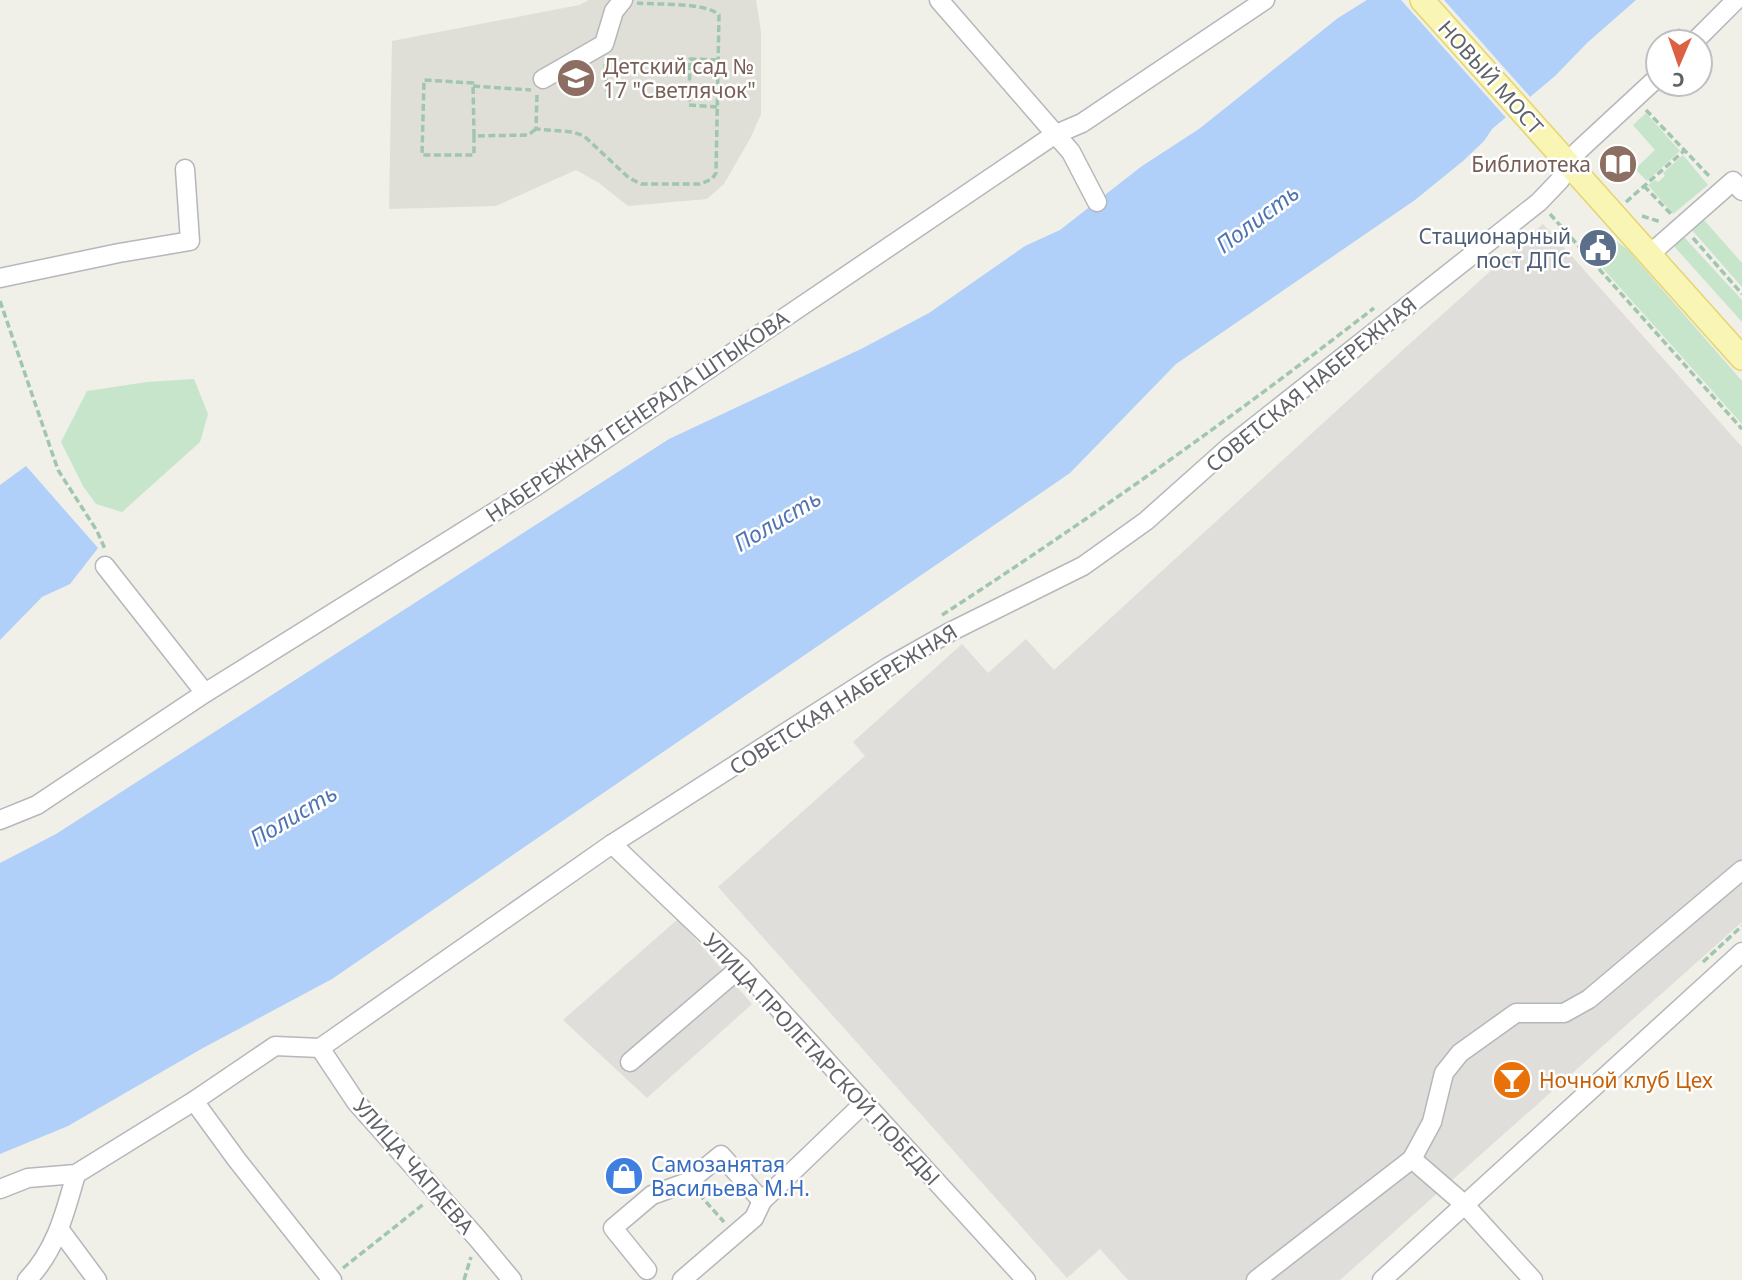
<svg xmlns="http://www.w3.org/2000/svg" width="1742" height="1280" font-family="'Noto Sans',sans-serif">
  <rect width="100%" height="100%" fill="#f0efe8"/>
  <g fill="#dfdeda">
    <path d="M1543,224l199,223v475l-402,358h-212l-28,-31 -33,29 -349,-391 147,-131 -12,-14 109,-98 26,29 38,-34 28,31 351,-322z"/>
    <path d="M678,919l74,85 -105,94 -84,-78z"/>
  </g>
  <path fill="#e0dfd7" d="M589,0h167l5,31v83l-10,23 -27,47 -17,15 -79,7 -29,-23 -23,-13 -80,36 -107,3 3,-168 187,-36z"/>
  <g fill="#c7e5cb">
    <path d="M1646,113l34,38 -33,30 -12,-12 20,-19 -22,-25z"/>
    <path d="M1683,155l25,30 -35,29 -25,-29 7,-5 3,2 7,-6 -2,-3z"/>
    <path d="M1704,220l38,43v24l-50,-57z"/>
    <path d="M1602,228l5,4 -16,15 8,8 16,-15 12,9 115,132v43l-160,-179z"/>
    <path d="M1683,236l59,64v22l-69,-77z"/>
    <path d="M194,379l14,35 -8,28 -78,70 -26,-8 -13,-18 -22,-44 26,-51 60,-9z"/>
  </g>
  <g fill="#b0d0f9">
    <path d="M1367,0h269l-49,43 -32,33 -63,53 -8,12 -21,20 -48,39 -239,164 -106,109 -738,506 -129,69 -135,78 -68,28v-291l56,-29 613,-395 192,-90 68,-36 96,-67 35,-16 82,-64 57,-37 139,-111z"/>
    <path d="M26,466l72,82 -28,36 -28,13 -42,43v-155z"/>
  </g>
  <path fill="#f0efe8" d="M1401,0h43l89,100 -25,20z"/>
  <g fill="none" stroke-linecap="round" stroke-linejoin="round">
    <g stroke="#b5b7bb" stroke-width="21">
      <g id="minor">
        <path d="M939,0l132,152 26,50"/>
        <path d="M1694,42l42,-42"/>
        <path d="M543,79l61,-35 10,-33 9,-11"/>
        <path d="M1650,254l83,-73 9,10"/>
        <path d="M0,278l119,-25 71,-12 -5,-72"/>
        <path d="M105,566l100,127"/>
        <path d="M0,820l37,-15 168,-112 331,-207 518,-351 28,-12 183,-123"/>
        <path d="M612,844l129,123 285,313"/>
        <path d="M320,1048l36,54 121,136 35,42"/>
        <path d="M630,1062l111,-95"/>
        <path d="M194,1101l43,59 95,120"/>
        <path d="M1412,1159l52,45 69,76"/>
        <path d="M0,1189l28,-11 48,-4 118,-73 81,-55 45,2 292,-204 276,-177 62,-35 133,-66 63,-45 83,-74 310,-245 21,-22 18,-29 80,-74"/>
        <path d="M60,1230l37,50"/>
        <path d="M647,1270l-34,-42 39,-33 36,-13 33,-27 41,46"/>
        <path d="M27,1280c29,-30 38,-67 49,-106"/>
        <path d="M682,1280l72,-62 8,-17 102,-98"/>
        <path d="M1256,1280l156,-121 20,-37 12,-49 16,-20 56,-40h48l25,-14 153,-129"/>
        <path d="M1382,1280l360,-328"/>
      </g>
    </g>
    <g stroke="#e7d46b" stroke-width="26">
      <path id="major" d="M1422,0l320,358"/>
    </g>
    <g stroke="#a0c6b0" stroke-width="3.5" stroke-dasharray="7 3.5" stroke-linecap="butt">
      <path d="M1668,42l13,-14"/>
      <path d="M1649,62l9,-10"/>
      <path d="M605,64l3,36"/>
      <path d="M473,86l58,4"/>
      <path d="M537,95l-1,34 37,3 11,4 45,42 12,6h59l12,-5 4,-6 3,-158c-13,-13 -62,-10 -82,-12"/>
      <path d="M717,107l-28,-2 1,-46 28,1"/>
      <path d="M1646,110l65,68"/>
      <path d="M474,136l-1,-53 -49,-3 -2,75h52v-19l54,-1 8,-6"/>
      <path d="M1644,186l28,29"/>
      <path d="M1626,202l59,-52"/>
      <path d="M1550,214l192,215"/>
      <path d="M1642,216l19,6"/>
      <path d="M1693,238l49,56"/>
      <path d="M0,301l58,169 39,61 8,18"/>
      <path d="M942,615c148,-96 293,-199 432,-307"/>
      <path d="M1703,962l39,-36"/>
      <path d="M699,1194l25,28"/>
      <path d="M343,1268l82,-65"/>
      <path d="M464,1280l7,-23"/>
    </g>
    <use href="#minor" stroke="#fff" stroke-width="18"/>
    <use href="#major" stroke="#f9f6b5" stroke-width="23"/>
  </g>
  <defs>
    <g id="school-disc" transform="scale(2.0125)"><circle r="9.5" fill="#8d6e63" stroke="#fff"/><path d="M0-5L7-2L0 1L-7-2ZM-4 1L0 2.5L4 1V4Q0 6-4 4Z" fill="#fff"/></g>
    <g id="library-disc" transform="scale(2.0125)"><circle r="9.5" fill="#8d6e63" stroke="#fff"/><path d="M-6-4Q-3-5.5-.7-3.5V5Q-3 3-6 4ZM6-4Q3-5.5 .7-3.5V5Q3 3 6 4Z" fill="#fff"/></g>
    <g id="civic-disc" transform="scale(2.0125)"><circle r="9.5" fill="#5c6f8a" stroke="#fff"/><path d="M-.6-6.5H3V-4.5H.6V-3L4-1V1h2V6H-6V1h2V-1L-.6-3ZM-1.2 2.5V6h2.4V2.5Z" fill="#fff"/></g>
    <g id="bar-disc" transform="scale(2.0125)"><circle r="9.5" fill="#e8710a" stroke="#fff"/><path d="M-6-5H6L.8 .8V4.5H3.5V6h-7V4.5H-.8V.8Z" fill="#fff"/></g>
    <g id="shop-disc" transform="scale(2.0125)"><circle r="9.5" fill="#3f7fe0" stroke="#fff"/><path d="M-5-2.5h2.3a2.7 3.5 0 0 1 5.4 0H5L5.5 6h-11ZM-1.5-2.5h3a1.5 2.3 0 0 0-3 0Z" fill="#fff"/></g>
  </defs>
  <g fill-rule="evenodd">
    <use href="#school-disc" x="576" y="78"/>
    <use href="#library-disc" x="1618" y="164"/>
    <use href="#civic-disc" x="1598" y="248"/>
    <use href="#bar-disc" x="1512" y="1080"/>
    <use href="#shop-disc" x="624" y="1176"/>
  </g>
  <g text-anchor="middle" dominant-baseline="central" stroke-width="5" stroke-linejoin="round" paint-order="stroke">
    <g font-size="21" fill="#785e54" stroke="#fff" text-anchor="start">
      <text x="603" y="66">Детский сад №<tspan x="603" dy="24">17 "Светлячок"</tspan></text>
      <text x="1591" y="164" text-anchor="end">Библиотека</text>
    </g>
    <g font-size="21" fill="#5f6267" stroke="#fff">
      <text transform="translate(1491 77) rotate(48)">НОВЫЙ МОСТ</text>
      <text transform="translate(1311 384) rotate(-39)">СОВЕТСКАЯ НАБЕРЕЖНАЯ</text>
      <text transform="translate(637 416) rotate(-34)">НАБЕРЕЖНАЯ ГЕНЕРАЛА ШТЫКОВА</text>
      <text transform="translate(843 699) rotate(-32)">СОВЕТСКАЯ НАБЕРЕЖНАЯ</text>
      <text transform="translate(822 1059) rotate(47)">УЛИЦА ПРОЛЕТАРСКОЙ ПОБЕДЫ</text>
      <text transform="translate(414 1166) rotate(49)">УЛИЦА ЧАПАЕВА</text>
    </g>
    <g font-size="21" fill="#4e5e75" stroke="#fff" text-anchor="end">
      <text x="1571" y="236">Стационарный<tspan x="1571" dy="24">пост ДПС</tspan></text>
    </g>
    <g font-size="21" fill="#c56008" stroke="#fff" text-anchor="start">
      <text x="1539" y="1080">Ночной клуб Цех</text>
    </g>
    <g font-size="21" fill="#366cbe" stroke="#fff" text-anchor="start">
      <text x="651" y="1164">Самозанятая<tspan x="651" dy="24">Васильева М.Н.</tspan></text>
    </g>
    <g font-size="23" font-style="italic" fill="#5074b3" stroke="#fff">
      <text transform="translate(1257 218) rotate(-37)">Полисть</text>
      <text transform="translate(777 520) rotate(-31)">Полисть</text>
      <text transform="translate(293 815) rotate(-31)">Полисть</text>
    </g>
  </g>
  <g transform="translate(1679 63) rotate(182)"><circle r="33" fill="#ffffff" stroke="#bfc0c2" stroke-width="2"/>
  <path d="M0-5L12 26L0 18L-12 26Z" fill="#dc6142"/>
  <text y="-10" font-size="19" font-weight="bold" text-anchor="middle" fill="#5f6267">С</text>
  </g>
</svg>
